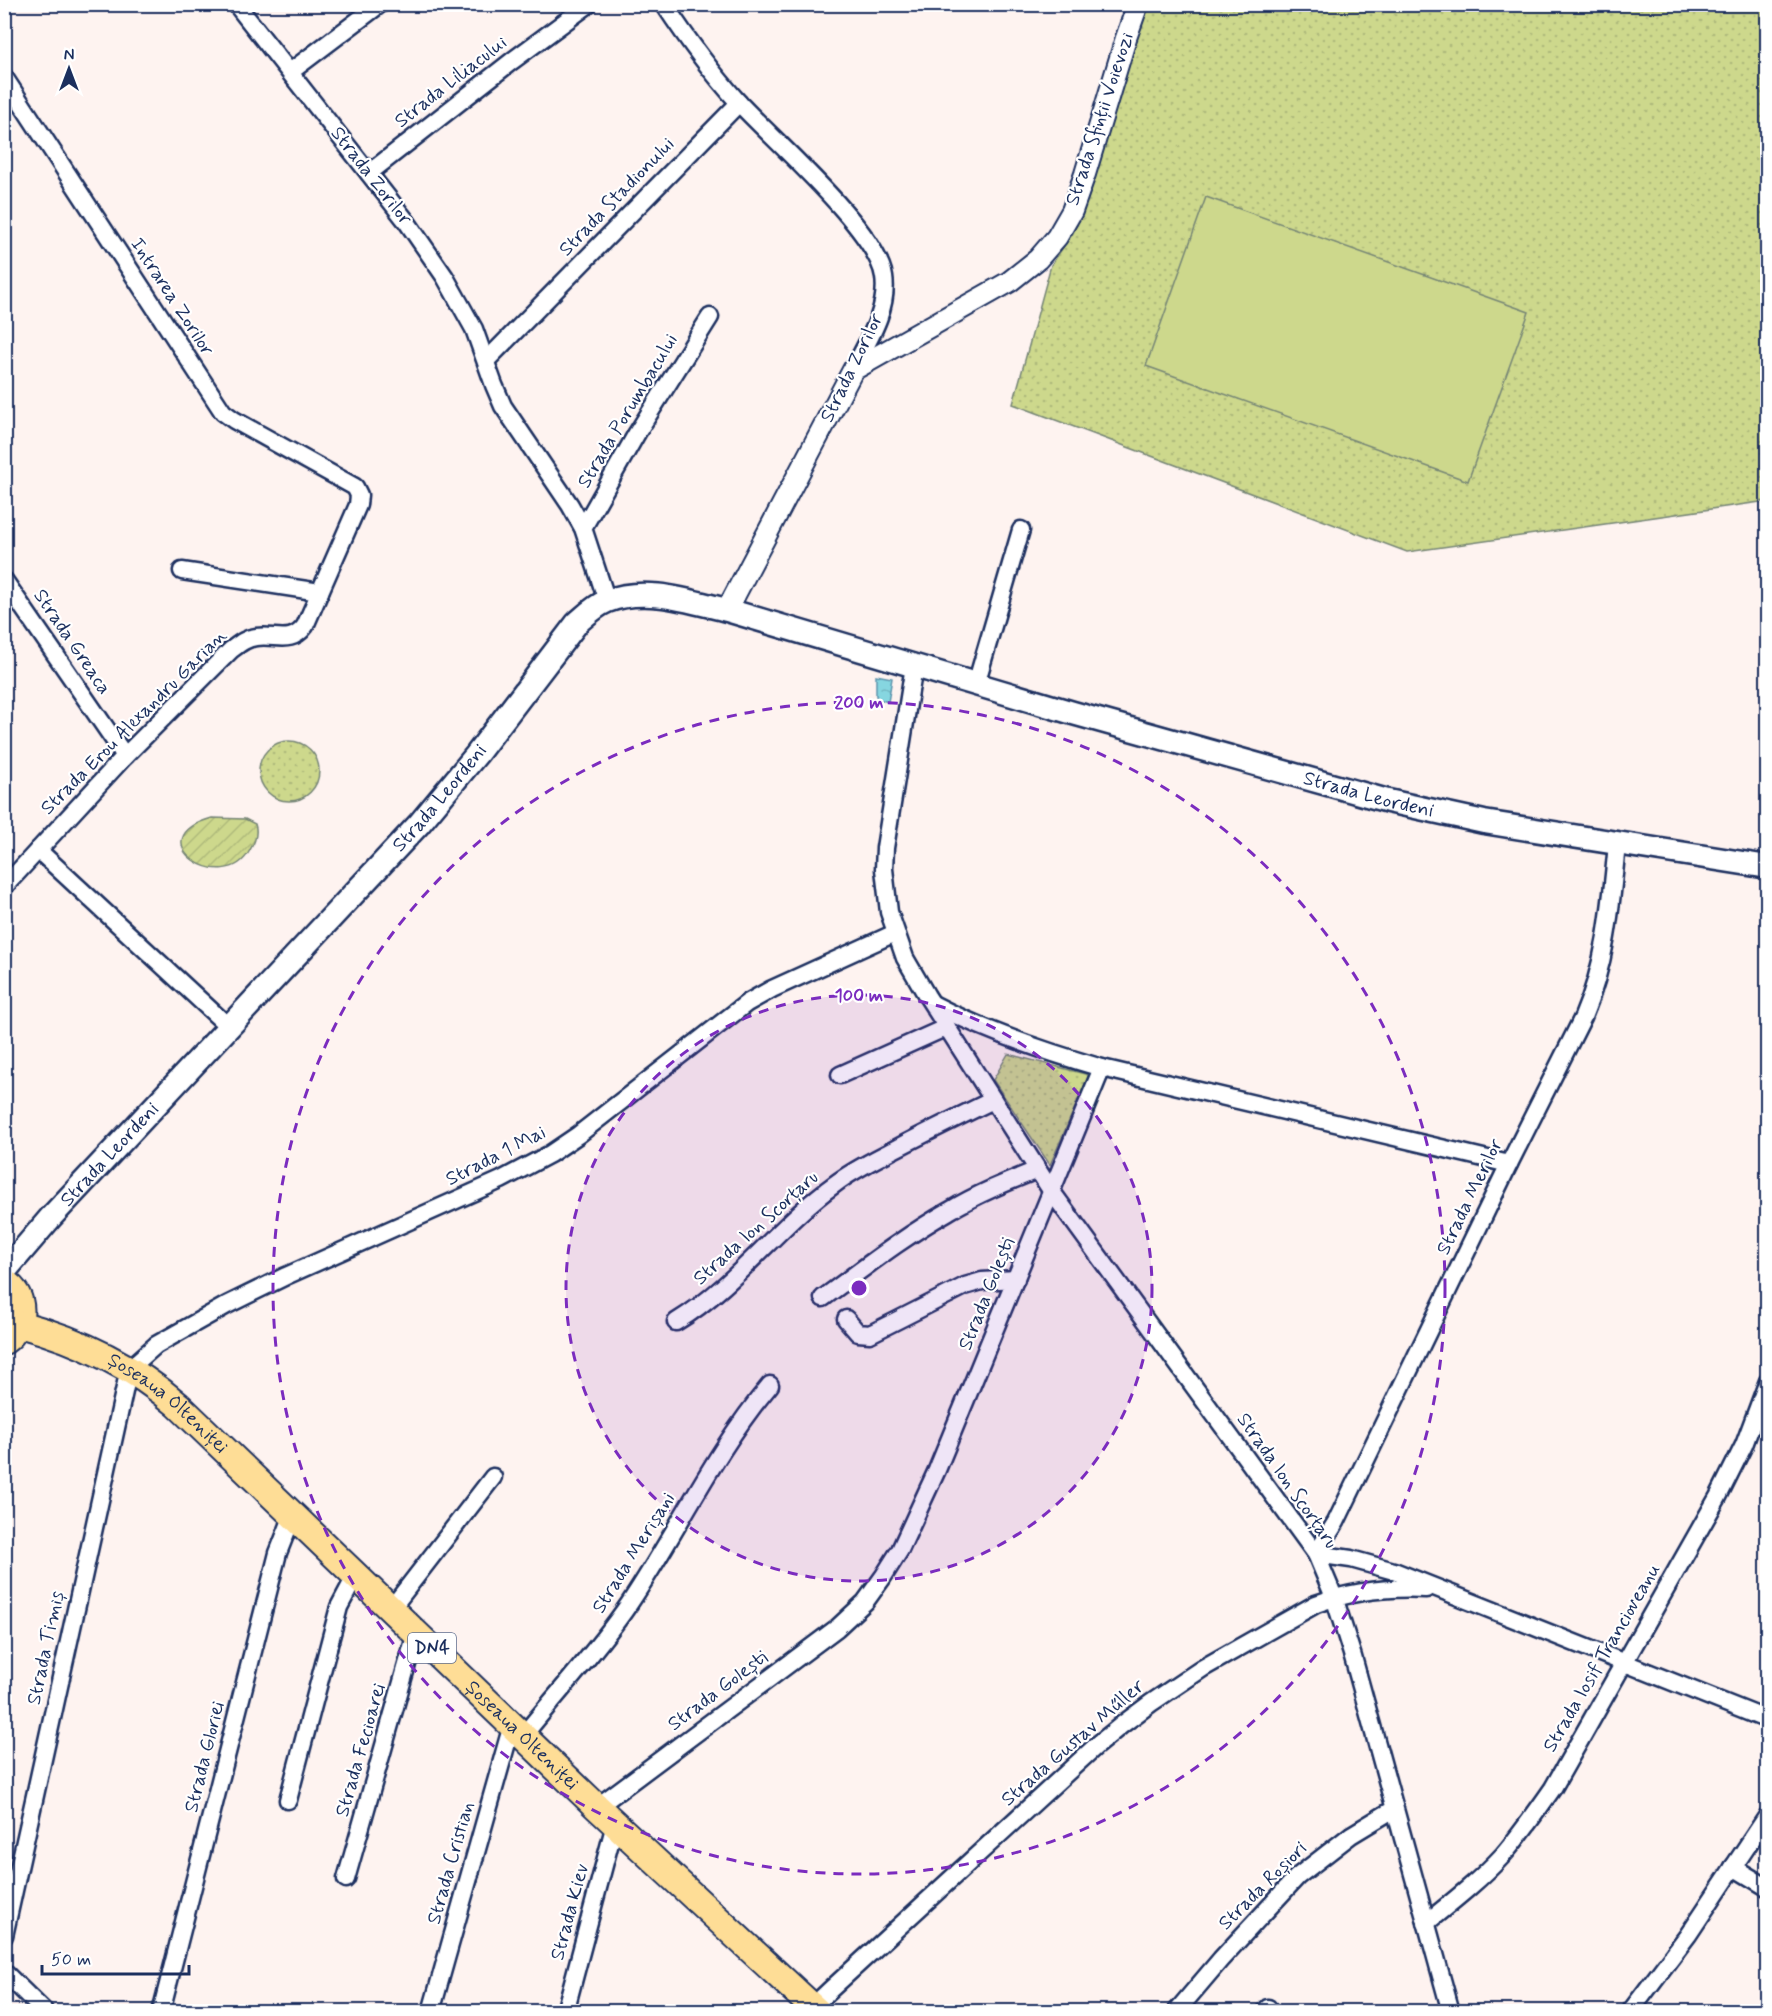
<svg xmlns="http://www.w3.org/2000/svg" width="1772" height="2016" font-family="Mynerve,sans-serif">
  <defs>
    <pattern id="grass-dots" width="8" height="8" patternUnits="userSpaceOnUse" patternTransform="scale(1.5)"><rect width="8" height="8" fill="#cdd88c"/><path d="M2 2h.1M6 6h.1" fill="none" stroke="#afba7b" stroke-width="1.8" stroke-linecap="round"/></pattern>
    <pattern id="garden-furrows" width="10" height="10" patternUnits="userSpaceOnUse" patternTransform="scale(1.5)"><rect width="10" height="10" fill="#cdd88c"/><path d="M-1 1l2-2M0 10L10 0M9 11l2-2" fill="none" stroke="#afba7b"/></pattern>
    <pattern id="water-ripples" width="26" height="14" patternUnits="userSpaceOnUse" patternTransform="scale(1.5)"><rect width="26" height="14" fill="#86d6e0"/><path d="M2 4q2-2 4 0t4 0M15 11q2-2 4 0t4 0" fill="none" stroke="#73b8c3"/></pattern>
  </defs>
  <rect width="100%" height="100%" fill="#fef3f0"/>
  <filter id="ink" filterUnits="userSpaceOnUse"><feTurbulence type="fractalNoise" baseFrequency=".0167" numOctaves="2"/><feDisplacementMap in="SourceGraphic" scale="12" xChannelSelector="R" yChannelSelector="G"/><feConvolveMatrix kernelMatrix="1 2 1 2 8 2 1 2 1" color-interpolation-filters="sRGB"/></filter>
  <g filter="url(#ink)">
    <g fill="url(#grass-dots)" stroke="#748475" stroke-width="1.5">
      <path d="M1148,5h619v496l-360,51 -394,-148 38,-139 22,-32 12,-27 21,-64 17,-70z"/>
      <circle cx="289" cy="771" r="30"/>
      <path d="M1008,1054l81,21 -39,90 -57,-85z"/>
    </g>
    <path fill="url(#garden-furrows)" stroke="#748475" stroke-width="1.5" d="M212,818l33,1 10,5c3,9 0,18 -5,26 -25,49 -114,-11 -38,-32z"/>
    <path fill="#cdd88c" stroke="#748475" stroke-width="1.5" d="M1206,197l323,115 -61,169 -322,-115z"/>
    <path fill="url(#water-ripples)" stroke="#5b93ac" stroke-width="1.5" d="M876,675l16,3 -4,24 -9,-3 -3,-3z"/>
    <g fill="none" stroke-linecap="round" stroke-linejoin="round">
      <g stroke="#1b2f5e" stroke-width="21">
        <g id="minor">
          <path d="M236,4l171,218 38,55 29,52 20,56 9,21 67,99 13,23 24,73"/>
          <path d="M664,4c23,35 47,68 75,99 34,37 139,128 145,174 5,33 -17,65 -31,93"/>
          <path d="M290,72l90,-68"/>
          <path d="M4,77l219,335 11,8 121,67 4,8 -1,10 -53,121c-14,19 -29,8 -49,11 -10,1 -17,7 -25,13l-106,106 -121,131"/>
          <path d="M369,173l143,-112 77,-57"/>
          <path d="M486,361l253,-258"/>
          <path d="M583,528l54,-95 73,-116"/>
          <path d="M182,571l138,21"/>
          <path d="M4,580l121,176"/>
          <path d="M914,666l-29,182 -1,21 5,43 16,46 22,38 125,196 264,362 18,43 19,60 98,355"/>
          <path d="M976,684l45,-154"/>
          <path d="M1617,844c-6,61 -10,117 -34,173l-74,147 -173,358 -20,32 35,5 43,12 374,149"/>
          <path d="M38,850l192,178"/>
          <path d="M933,1004c54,28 110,47 169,64l407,96"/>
          <path d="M840,1075l107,-48"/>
          <path d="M823,1298c41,-30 82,-62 126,-87 28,-17 58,-29 88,-41"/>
          <path d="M846,1319l12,14 12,1 95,-48 17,-5 34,-2"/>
          <path d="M676,1322c61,-37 102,-97 159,-138 18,-14 39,-24 60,-35 32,-17 65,-33 98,-49"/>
          <path d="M391,1609l102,-132"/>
          <path d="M523,1736c35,-44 74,-85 106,-132 49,-73 84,-151 141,-219"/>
          <path d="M288,1800l51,-193 17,-32"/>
          <path d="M597,1807l240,-179 28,-26 18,-25 17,-27 37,-80 165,-402"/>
          <path d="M1733,1867l35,21"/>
          <path d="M346,1879l70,-246"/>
          <path d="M1426,1923c26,-21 54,-43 77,-68 18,-21 34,-44 50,-67l165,-291 26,-52 24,-64"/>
          <path d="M4,1936l125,-567 27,-24 71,-40 59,-29 215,-96 49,-26 28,-19 169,-132 25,-14 123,-56"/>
          <path d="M4,1972l41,40"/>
          <path d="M161,2012l117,-459 15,-38"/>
          <path d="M431,2012l81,-287"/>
          <path d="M565,2012l50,-188"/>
          <path d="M812,2012l1,-6 18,-17 265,-243 27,-22 28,-21 52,-35 113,-64c36,-13 72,-17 110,-15"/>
          <path d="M1176,2012l45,-53 76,-82 54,-42 43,-26"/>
          <path d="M1265,2012l3,-4"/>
          <path d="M1630,2012l58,-77 80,-120"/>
        </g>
      </g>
      <g stroke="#1b2f5e" stroke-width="24">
        <path id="tertiary" d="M727,610l126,-240 156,-88 29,-23 19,-22 15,-26 13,-37 41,-136 12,-34"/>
      </g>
      <g stroke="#1b2f5e" stroke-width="27">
        <g id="secondary">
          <path id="s1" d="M4,1272l47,-55 368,-393 58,-70 100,-131c9,-8 18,-17 30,-22 38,-15 82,0 120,9l346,103 315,88 96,21 284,45"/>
        </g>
      </g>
      <g stroke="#1b2f5e" stroke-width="30">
        <g id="primary">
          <path d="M4,1282c23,13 21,45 0,59"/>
          <path id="s2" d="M19,1324c60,16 113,41 159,81l419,402 221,205"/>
        </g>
      </g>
      <use href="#minor" stroke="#fff" stroke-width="16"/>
      <use href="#tertiary" stroke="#fff" stroke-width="20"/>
      <use href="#secondary" stroke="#fff" stroke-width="22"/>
      <use href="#primary" stroke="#fedd96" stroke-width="26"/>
    </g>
  </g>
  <circle cx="859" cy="1288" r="293" fill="#7b2cbf" fill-opacity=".12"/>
  <g fill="none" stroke="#7b2cbf" stroke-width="3" stroke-dasharray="10 8">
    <circle cx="859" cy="1288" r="293"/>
    <circle cx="859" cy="1288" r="586"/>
  </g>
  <g text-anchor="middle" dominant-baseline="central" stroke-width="4.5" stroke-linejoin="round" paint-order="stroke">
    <rect fill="#fff" stroke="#5f6d8e" stroke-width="1.5" x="408" y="1633" width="48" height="30" rx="4.5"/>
    <g font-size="18" font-weight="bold" fill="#1b2f5e">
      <text x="432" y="1648">DN4</text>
    </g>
    <g font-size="20" fill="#1b2f5e" stroke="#fff">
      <text transform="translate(451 82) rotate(-38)">Strada Liliacului</text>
      <text transform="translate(1100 119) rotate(-72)">Strada Sfinții Voievozi</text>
      <text transform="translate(371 176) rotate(52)">Strada Zorilor</text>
      <text transform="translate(617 197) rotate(-46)">Strada Stadionului</text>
      <text transform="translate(172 297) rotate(57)">Intrarea Zorilor</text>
      <text transform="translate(852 368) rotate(-64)">Strada Zorilor</text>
      <text transform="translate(628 411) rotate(-59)">Strada Porumbacului</text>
      <text transform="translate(72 642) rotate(56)">Strada Greaca</text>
      <text transform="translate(134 722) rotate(-45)">Strada Erou Alexandru Garian</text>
      <text stroke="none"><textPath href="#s1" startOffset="1694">Strada Leordeni</textPath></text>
      <text stroke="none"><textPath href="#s1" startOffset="644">Strada Leordeni</textPath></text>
      <text stroke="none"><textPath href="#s1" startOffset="158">Strada Leordeni</textPath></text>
      <text transform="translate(496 1156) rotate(-27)">Strada 1 Mai</text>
      <text transform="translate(1470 1197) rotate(-64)">Strada Merilor</text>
      <text transform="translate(756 1228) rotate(-42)">Strada Ion Scorțaru</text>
      <text transform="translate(987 1294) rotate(-68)">Strada Golești</text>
      <text stroke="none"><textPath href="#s2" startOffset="171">Șoseaua Olteniței</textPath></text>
      <text transform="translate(1287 1481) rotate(55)">Strada Ion Scorțaru</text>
      <text transform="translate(634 1553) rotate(-58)">Strada Merișani</text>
      <text transform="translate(46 1648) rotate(-78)">Strada Timiș</text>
      <text transform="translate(1602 1658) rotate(-60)">Strada Iosif Trancioveanu</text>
      <text transform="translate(718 1691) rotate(-37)">Strada Golești</text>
      <text stroke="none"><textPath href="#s2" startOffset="657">Șoseaua Olteniței</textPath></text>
      <text transform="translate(1073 1743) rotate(-41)">Strada Gustav Műller</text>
      <text transform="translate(361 1750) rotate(-74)">Strada Fecioarei</text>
      <text transform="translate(205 1757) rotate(-76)">Strada Gloriei</text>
      <text transform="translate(451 1863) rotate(-74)">Strada Cristian</text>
      <text transform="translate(1263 1886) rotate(-45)">Strada Roșiori</text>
      <text transform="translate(570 1912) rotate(-75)">Strada Kiev</text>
    </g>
  </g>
  <circle cx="859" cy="1288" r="9" fill="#7b2cbf" stroke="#fff" stroke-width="3"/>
  <g font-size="18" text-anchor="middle" font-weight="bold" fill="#7b2cbf" stroke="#fff" stroke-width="4.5" stroke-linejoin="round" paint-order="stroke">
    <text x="859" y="708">200 m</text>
    <text x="859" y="1001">100 m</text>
  </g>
  <rect width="1772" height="2016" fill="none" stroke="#fff" stroke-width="24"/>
  <rect x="12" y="12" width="1748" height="1992" fill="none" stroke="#1b2f5e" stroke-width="2" filter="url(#ink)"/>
  <g transform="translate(69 69)" stroke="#ffffff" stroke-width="4.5" paint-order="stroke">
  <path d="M0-4.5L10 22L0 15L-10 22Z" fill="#1b2f5e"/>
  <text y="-9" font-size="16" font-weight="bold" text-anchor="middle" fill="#1b2f5e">N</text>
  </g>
  <path d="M42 1965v9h147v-9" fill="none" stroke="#1b2f5e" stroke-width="3"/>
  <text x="51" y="1965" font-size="18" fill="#1b2f5e" stroke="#ffffff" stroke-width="4.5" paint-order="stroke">50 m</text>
</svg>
